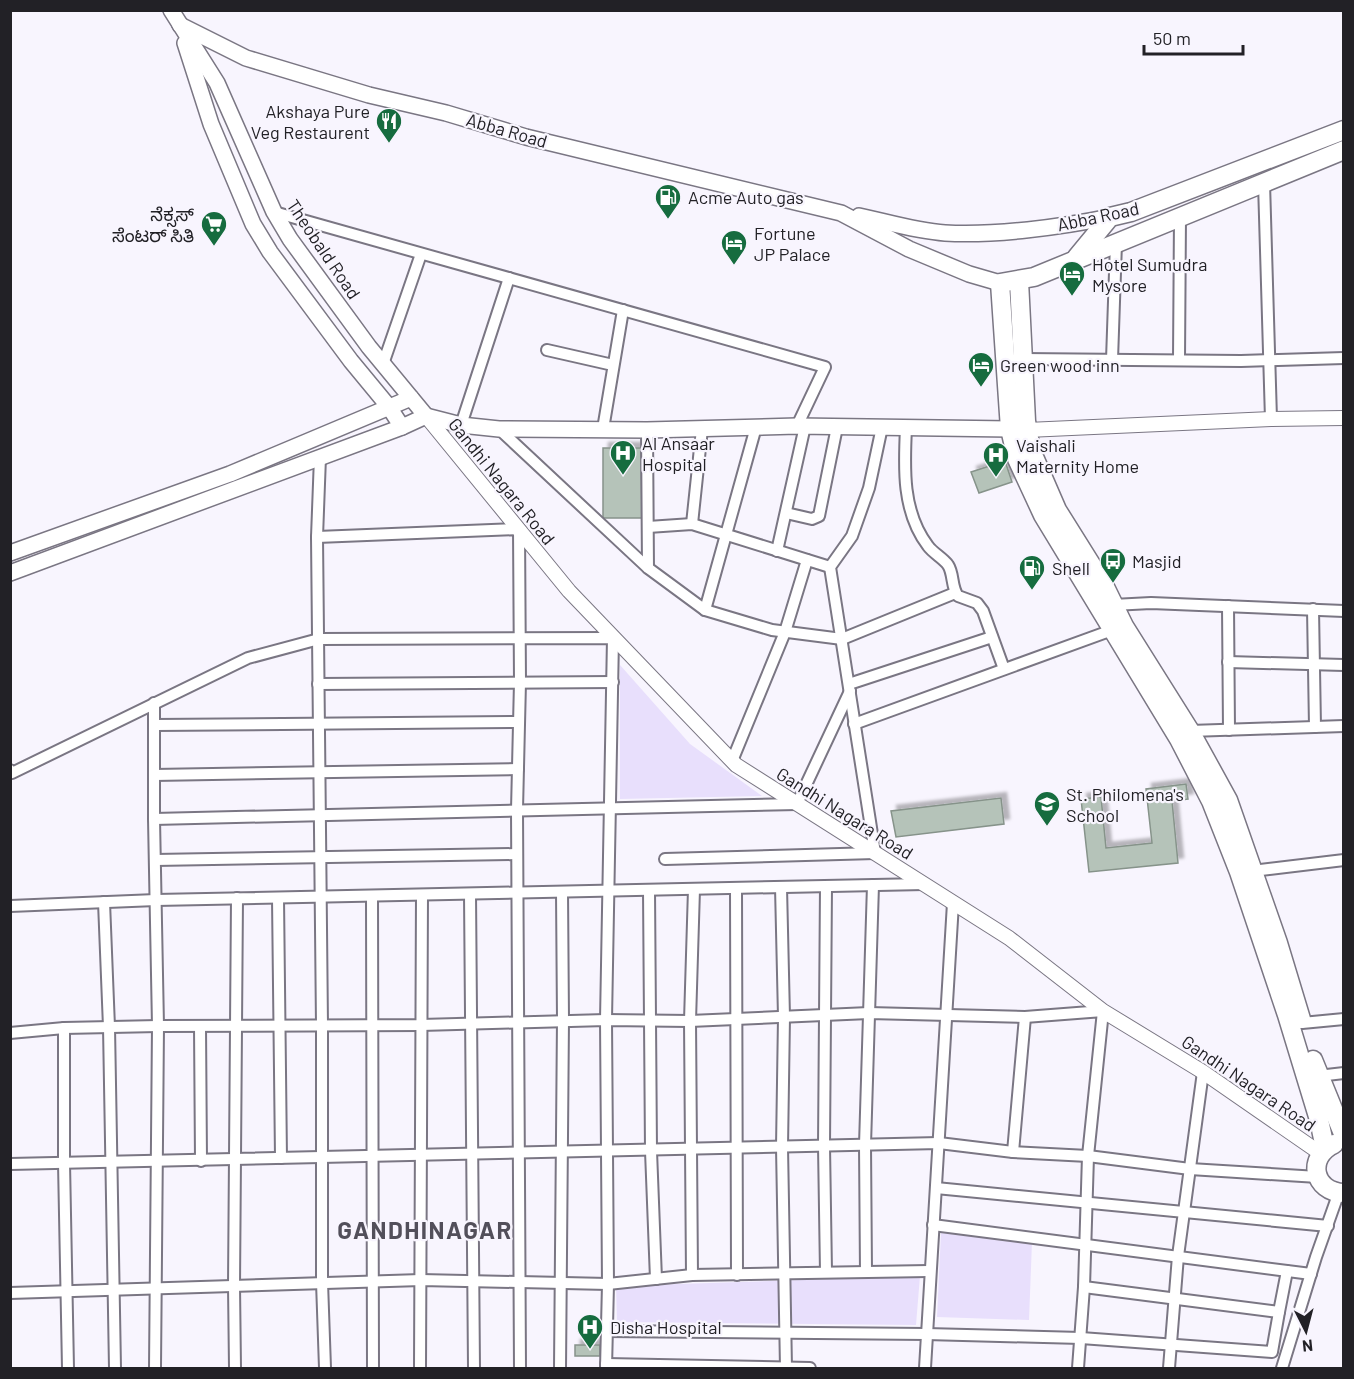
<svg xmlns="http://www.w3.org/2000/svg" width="1354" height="1379" font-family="Barlow,'Noto Sans Kannada',sans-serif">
  <defs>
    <filter id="shadow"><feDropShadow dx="5.5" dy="-5.5" stdDeviation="1.5" flood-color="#0004"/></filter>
  </defs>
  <rect width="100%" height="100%" fill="#f8f5fe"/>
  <g fill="#e8dffc">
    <path d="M620,665l70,79 72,52 -142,3z"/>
    <path d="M941,1233l91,9 -3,78 -92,-3z"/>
    <path d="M920,1276l-4,49 -299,-3 -1,-36z"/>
  </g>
  <g fill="#b5c3b9" stroke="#86938a" stroke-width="1.5" filter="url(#shadow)">
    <path d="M603,448h38l1,70h-39z"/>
    <path d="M1005,461l7,21 -33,11 -8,-21z"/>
    <path d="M1186,784l2,15 -16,2 6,62 -89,9 -8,-73 20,-2 5,51 46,-5 -6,-54z"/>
    <path d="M1001,798l3,26 -108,13 -5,-26z"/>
    <rect x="575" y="1345" width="25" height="11"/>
  </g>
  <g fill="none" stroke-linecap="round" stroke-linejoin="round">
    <g stroke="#7a7683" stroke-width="14">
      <g id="minor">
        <path d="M1264,183l7,236"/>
        <path d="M274,212l551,155 -28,59"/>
        <path d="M547,350l66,15"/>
        <path d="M1023,359l218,2 103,-3"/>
        <path d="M1112,360l4,-117"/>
        <path d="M1179,360l1,-143"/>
        <path d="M383,364l38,-110"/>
        <path d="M461,425l48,-147"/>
        <path d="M906,428c-2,40 -4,84 22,118 5,7 15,12 20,19 6,9 3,22 10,31l19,7 6,8 21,58"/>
        <path d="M499,429l149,139 57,42 67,20 70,9 113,-46"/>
        <path d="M603,429l20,-119"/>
        <path d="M647,430l1,138"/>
        <path d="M320,457l-3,80 5,488v257l3,86"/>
        <path d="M786,513l26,6 7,-3 18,-89"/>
        <path d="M692,524l10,-95"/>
        <path d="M648,527l44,-3 138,43"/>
        <path d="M317,537l202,-8 1,153 -3,128 3,558"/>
        <path d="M777,551l28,-125"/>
        <path d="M1113,605l38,-2 193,8"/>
        <path d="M1228,606l1,124"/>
        <path d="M1313,609l2,118"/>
        <path d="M705,610l51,-183"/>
        <path d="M1228,662l116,3"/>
        <path d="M318,684l295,-2"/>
        <path d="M849,684l143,-47"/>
        <path d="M154,703v116l4,207 -3,342"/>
        <path d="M854,724l261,-95"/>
        <path d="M155,725l364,-3"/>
        <path d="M1190,731l154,-5"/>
        <path d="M732,761l53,-129 22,-72"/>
        <path d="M10,770l2,3 236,-115 71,-19 294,-1 -7,382 2,264 -2,84"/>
        <path d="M154,775l364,-6"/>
        <path d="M154,819l643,-15 53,-113"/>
        <path d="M665,859l210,-6 -45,-286 22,-31 17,-48 13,-61"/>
        <path d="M155,860l362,-6"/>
        <path d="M1252,871l92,-11"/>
        <path d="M781,887l3,130 -2,130 4,221"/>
        <path d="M736,888l1,387"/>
        <path d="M649,890l2,261 5,128"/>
        <path d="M470,894l4,474"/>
        <path d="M372,896l1,472"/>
        <path d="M278,898l3,260"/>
        <path d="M104,902l5,125 6,341"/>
        <path d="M10,906l146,-6 768,-16"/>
        <path d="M1302,1023l42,-4"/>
        <path d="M200,1026l1,135"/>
        <path d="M64,1028v135l4,205"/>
        <path d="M10,1033l54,-5 94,-2 263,-1 185,-5 84,1 179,-8 156,4 78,-6 -15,145 -4,131 -6,81"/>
        <path d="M1318,1076l26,-3"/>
        <path d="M1013,1152l12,-135"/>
        <path d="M10,1164l929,-21 74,9 75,4 102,13 128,8"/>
        <path d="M936,1188l392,38"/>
        <path d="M933,1225l378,49"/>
        <path d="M826,1272l-2,-126 2,-260"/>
        <path d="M866,1272l-1,-127 8,-260"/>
        <path d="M692,1275l-2,-254 4,-132"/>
        <path d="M1084,1287l195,25 8,-41"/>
        <path d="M10,1293l411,-13 187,4 84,-9 237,-4"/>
        <path d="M607,1331l319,3 155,4 191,14 7,-40"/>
        <path d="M606,1364l204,4"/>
        <path d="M235,1368l-1,-82 3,-388"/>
        <path d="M420,1368l2,-473"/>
        <path d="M560,1368l3,-349 -1,-127"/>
        <path d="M925,1368l28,-465"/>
        <path d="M1169,1368l9,-112 25,-184"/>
        <path d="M1282,1368l34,-111 23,-65"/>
      </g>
    </g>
    <g stroke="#7a7683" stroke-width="16">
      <g id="tertiary">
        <path d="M426,416l143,175 167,174 273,173 94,73 100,61 117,81"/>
        <path d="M1027,430l244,-11 73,-1"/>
      </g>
    </g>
    <g stroke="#7a7683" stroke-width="18">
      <g id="secondary">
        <path d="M171,10l46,73 57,129 16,27 79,108 57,69"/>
        <path d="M180,25l66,33 123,37 77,18 80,24 315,76 68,36 60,25 31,9"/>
        <path d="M185,43l26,81 42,100 17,28 81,109 38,46 13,20"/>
        <path d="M859,216c28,6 57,15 86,17 50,3 116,-6 165,-16"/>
        <path d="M10,553l220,-79 181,-76"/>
        <path d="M10,573l392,-146 24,-11 35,9 38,4 148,1 150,-4 213,3"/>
      </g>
    </g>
    <g stroke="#7a7683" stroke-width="21">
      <g id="primary">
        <path d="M1077,257l33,-40 21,-5 213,-82"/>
        <path d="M1019,281l7,140 5,29 26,60 47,75 20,41 66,105 38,69 50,143 23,76"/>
        <path d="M1313,1060l31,76"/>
        <path d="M1334,1144c-28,13 -21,48 10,49"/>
        <path d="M1325,1148l-6,-28 -32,-105 -48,-143 -28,-71 -32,-62 -136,-224 -26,-56 -7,-30 -10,-146 34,-6 310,-127"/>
      </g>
    </g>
    <use href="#minor" stroke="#fff" stroke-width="10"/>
    <use href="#tertiary" stroke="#fff" stroke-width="14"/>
    <use href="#secondary" stroke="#fff" stroke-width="15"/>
    <use href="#primary" stroke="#fff" stroke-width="18"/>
  </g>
  <defs>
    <g id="restaurant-pin" transform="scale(1.35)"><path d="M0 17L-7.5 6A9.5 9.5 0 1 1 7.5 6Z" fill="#166c3f" stroke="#f8f5fe"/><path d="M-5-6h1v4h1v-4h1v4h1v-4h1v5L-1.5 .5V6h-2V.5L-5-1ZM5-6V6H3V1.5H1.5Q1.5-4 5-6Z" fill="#fff"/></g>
    <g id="fuel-pin" transform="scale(1.35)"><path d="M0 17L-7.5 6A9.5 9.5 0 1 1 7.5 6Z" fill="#166c3f" stroke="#f8f5fe"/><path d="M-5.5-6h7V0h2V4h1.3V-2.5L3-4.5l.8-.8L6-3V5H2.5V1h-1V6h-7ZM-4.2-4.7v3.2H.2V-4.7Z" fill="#fff"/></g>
    <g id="supermarket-pin" transform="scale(1.35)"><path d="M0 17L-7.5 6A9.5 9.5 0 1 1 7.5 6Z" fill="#166c3f" stroke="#f8f5fe"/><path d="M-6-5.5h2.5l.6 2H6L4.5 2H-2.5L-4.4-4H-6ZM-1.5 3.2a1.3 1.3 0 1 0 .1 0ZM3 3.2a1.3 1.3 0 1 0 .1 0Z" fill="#fff"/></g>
    <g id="hotel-pin" transform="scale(1.35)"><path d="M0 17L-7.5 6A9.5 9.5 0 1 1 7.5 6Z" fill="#166c3f" stroke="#f8f5fe"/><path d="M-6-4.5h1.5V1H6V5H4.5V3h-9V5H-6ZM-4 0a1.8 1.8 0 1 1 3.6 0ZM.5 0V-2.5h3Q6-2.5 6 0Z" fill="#fff"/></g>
    <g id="hospital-pin" transform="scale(1.35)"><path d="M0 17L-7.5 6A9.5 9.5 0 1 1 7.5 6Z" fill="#166c3f" stroke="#f8f5fe"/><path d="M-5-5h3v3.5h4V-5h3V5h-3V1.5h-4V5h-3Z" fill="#fff"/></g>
    <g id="bus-pin" transform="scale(1.35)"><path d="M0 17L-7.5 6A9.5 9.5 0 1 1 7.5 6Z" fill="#166c3f" stroke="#f8f5fe"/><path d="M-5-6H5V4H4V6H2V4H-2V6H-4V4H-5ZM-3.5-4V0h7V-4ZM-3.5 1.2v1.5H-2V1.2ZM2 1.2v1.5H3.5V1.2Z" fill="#fff"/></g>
    <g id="school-pin" transform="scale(1.35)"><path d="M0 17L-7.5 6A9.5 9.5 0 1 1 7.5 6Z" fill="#166c3f" stroke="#f8f5fe"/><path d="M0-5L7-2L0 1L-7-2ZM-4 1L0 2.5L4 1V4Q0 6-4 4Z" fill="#fff"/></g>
  </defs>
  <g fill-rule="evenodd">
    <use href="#restaurant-pin" x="389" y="121"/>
    <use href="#fuel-pin" x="668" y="197"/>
    <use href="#supermarket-pin" x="214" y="224"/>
    <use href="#hotel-pin" x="734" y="243"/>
    <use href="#hotel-pin" x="1072" y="274"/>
    <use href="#hotel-pin" x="981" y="365"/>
    <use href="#hospital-pin" x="623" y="453"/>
    <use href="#hospital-pin" x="996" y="455"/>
    <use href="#bus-pin" x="1113" y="561"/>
    <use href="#fuel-pin" x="1032" y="568"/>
    <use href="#school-pin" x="1047" y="804"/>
    <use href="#hospital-pin" x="590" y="1327"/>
  </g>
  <g text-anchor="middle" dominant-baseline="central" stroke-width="4.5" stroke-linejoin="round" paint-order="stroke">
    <g font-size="18" fill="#222126" stroke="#f8f5fe" text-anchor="start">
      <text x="370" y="111" text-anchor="end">Akshaya Pure<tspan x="370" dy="21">Veg Restaurent</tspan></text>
      <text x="688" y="197">Acme Auto gas</text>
      <text x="194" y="214" text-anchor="end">ನೆಕ್ಸಸ್<tspan x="194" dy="21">ಸೆಂಟರ್ ಸಿತಿ</tspan></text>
      <text x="754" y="233">Fortune<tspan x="754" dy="21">JP Palace</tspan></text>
      <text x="1092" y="264">Hotel Sumudra<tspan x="1092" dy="21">Mysore</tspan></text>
      <text x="1000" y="365">Green wood inn</text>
      <text x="642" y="443">Al Ansaar<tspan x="642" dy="21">Hospital</tspan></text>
      <text x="1016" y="445">Vaishali<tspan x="1016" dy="21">Maternity Home</tspan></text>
      <text x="1132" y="561">Masjid</text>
      <text x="1052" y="568">Shell</text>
      <text x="1066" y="794">St. Philomena's<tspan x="1066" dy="21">School</tspan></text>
      <text x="610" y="1327">Disha Hospital</text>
    </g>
    <g font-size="18" fill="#222126" stroke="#f8f5fe">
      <text transform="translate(507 130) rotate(16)">Abba Road</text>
      <text transform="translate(1098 216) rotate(-12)">Abba Road</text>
      <text transform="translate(324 249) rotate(56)">Theobald Road</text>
      <text transform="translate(502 481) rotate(51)">Gandhi Nagara Road</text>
      <text transform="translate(845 813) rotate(32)">Gandhi Nagara Road</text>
      <text transform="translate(1249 1083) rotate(34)">Gandhi Nagara Road</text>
    </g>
    <g font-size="24" font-weight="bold" letter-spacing="1.5" fill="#524f5a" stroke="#f8f5fe">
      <text x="425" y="1229">GANDHINAGAR</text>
    </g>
  </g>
  <rect width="1354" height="1379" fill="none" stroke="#222126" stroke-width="24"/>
  <g transform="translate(1306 1331) rotate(174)" stroke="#f8f5fe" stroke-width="4.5" paint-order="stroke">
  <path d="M0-4.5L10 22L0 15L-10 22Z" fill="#222126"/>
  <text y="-9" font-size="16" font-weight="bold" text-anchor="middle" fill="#222126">N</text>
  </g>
  <path d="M1144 45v9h99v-9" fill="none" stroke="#222126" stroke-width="3"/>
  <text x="1153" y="45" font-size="18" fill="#222126" stroke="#f8f5fe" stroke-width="4.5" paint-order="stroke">50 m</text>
</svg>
